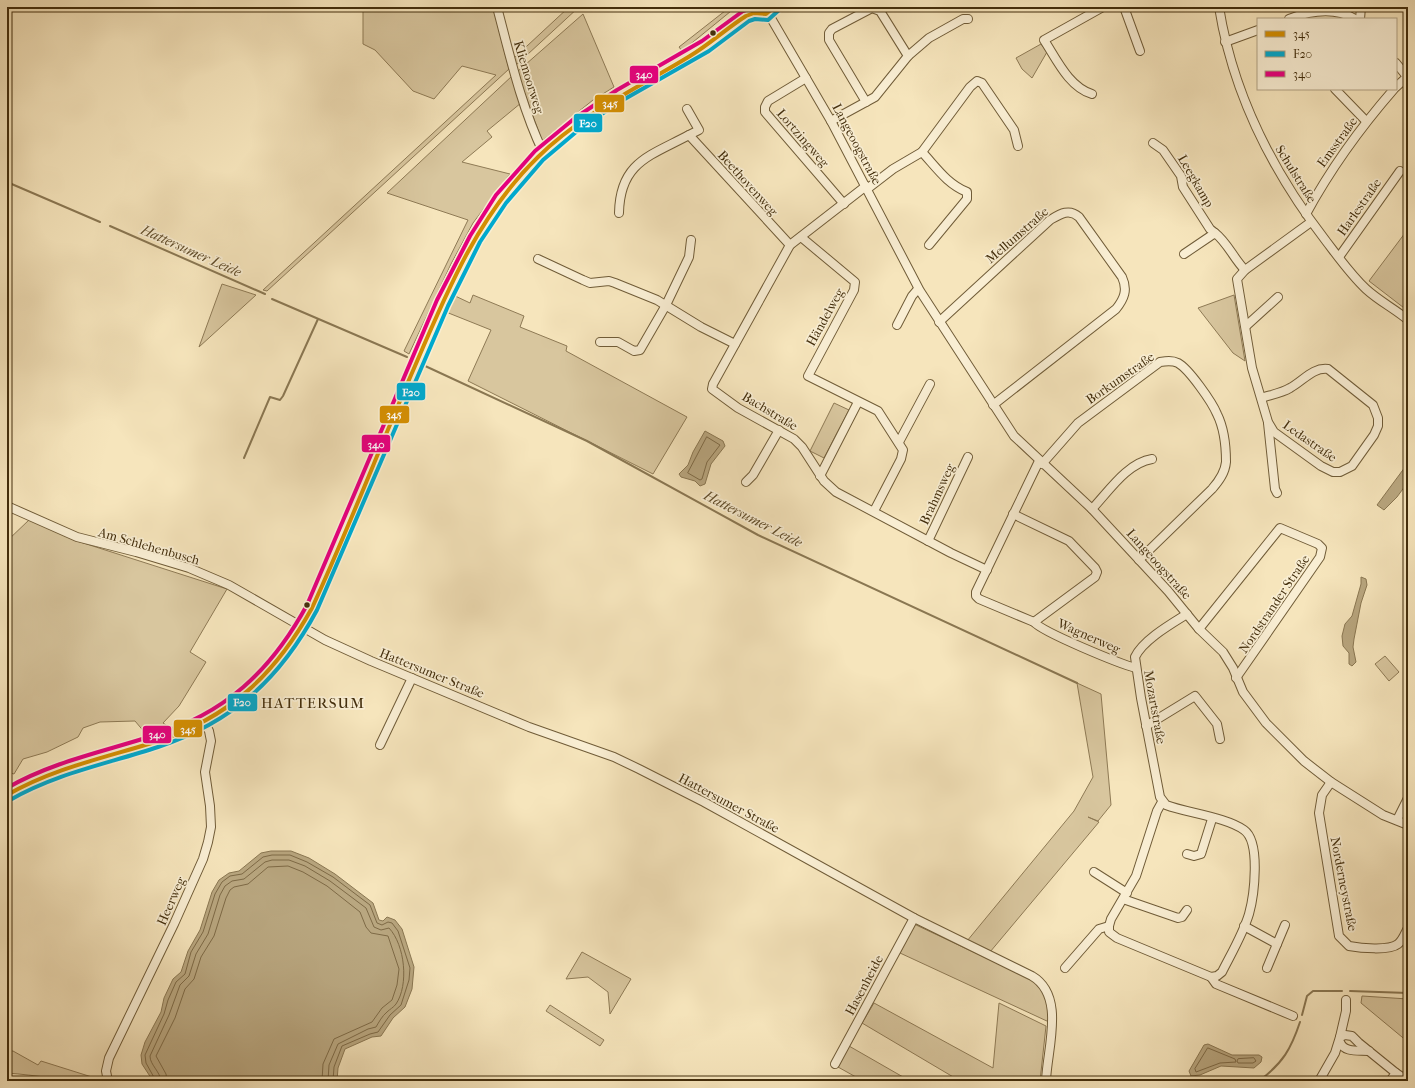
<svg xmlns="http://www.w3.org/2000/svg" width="1415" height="1088" font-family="'IM FELL French Canon',serif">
  <rect width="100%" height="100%" fill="#f6e5bc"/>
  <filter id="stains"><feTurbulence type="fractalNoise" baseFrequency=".005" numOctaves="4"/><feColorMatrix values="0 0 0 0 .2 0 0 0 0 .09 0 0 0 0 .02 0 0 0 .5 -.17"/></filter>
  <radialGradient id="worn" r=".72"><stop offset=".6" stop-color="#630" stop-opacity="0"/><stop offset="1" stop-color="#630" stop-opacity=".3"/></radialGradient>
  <g fill="#d8c69e" stroke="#8e7a55">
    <path d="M363,7h130l16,62 -242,222 -4,-1 233,-215 -34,-9 -28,33 -21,-8 -38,-41 -12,-6z"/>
    <path d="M569,7h10l-64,59 -2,-7z"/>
    <path d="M730,7h6l-54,44 -3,-4z"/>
    <path d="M583,14l31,73 -21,13 -51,41 -25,-69z"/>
    <path d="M1041,44l6,8 -15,26 -10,-9 -6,-11z"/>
    <path d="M512,76l9,27 -34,28 5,6 -30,25 48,12 -37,49 -22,41 -42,90 -5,-3 64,-131 -81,-27z"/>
    <path d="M1408,229v82l-39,-30z"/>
    <path d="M222,284l34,11 -57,52z"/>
    <path d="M451,294l19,9 3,-8 51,21 -4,11 47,19 -1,5 121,66 -34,57 -185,-93 23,-51 -45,-18z"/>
    <path d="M1234,295l11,66 -12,-8 -35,-45z"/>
    <path d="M834,403l15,7 -25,48 -14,-7z"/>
    <path d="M30,519l44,21 153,49 -37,63 16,10 -27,44 -16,17 6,4 -23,7 -11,-13 -35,1 -17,6 -5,9 -31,15 -24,7 -9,15 -7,-2v-231z"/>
    <path d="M1385,656l14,16 -10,9 -14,-17z"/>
    <path d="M1077,683l24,11 10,111 -13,16 -10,-4 11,5 -109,130 -23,-11 107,-130 19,-34z"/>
    <path d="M914,924l123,58c8,13 13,25 12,40l-149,-69z"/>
    <path d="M582,952l49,27 -21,35 -2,-22 -20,-15 -22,2z"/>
    <path d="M1362,996l46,3v43l-47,-39z"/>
    <path d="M874,1003l119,65 6,-65 47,23 -6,55h-80l-98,-58z"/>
    <path d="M550,1005l54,35 -4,6 -54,-35z"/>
    <path d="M849,1046l61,35h-47l-25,-14z"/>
    <path d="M7,1051h6l25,14 3,-4 54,17 -1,3c-29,0 -58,-6 -87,-8z"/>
  </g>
  <g fill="#b9a780" stroke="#8a7752">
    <path d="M705,431l18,10 2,5 -14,18 -6,20 -5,2 -5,-5 -14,-4 -2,-3 9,-9 5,-13z"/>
    <path d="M1408,463v19l-11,15 -13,13 -7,-5z"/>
    <path d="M1361,577l5,2 1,6 -6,18 -7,36 -1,8 3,15 -4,4 -3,-2v-11l-6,-7 -1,-10 3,-12 7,-8 9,-32z"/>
    <path d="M271,851h20l18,7 26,16 38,29 6,17 4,1 4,-4 8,3 7,9 12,38 -2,22 -7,18 -12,11 -12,18 -9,1 -27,12 -7,19 -1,13h-184l-11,-17 -1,-9 4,-13 16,-30 3,-14 9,-19 8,-7 7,-21 12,-21 12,-38 7,-12 10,-7 10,-2 22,-18z"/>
    <path d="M1208,1044l24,11h27l3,2 -1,5 -7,6 -33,-2 -21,9 -9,1 -2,-5 15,-26z"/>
  </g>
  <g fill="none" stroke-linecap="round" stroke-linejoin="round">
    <g stroke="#7e6a46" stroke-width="1">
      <path d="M707,437l13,8 -13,17 -5,17 -2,1 -12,-7z"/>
      <path d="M1208,1048l27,11 1,3 -16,1 -24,9 -1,-3z"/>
      <path d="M1254,1058l2,3 -3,2h-15l-1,-2 1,-2z"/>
      <path d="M156,1081l-10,-18 -1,-8 19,-41 4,-14 8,-18 9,-8 6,-22 12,-20 12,-38 7,-12 8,-6 12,-2 21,-17 9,-2h18l17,7 26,15 37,28 7,18 5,2 6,-3 4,1 6,8 12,37 -1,12 -8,25 -11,10 -12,17 -8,2 -28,12 -8,21 -1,14"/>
      <path d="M161,1081c-1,-10 -11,-16 -11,-25l19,-41 11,-30 9,-9 7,-22 12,-20 12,-39 5,-9 7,-5 12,-2 21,-17 7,-2h17l16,6 25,15 36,27 8,19 7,3 8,-2c16,17 20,57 7,76 -3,4 -6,5 -9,8 -5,4 -8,10 -11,15l-8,2 -30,15 -9,21 -1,16"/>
      <path d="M167,1081l-1,-7 -10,-18 19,-38 10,-29 9,-10 7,-22 13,-21 12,-38 4,-8 4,-3 14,-3 20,-17 20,-1 15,6 24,14 33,26 6,15 5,6 17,3 11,33 -2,16 -5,15 -10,8 -10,14 -38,17 -11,25 -1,17"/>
    </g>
    <g stroke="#8a7752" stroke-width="2">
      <path d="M7,182l93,40"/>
      <path d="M110,226l155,68"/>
      <path d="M272,299l135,58"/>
      <path d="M423,365l164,76 171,94 319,148"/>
      <path d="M244,458l26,-61 10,3 3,-4 35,-77"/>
      <path d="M1350,991l58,2"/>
      <path d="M1302,1015l5,-19 6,-5h29"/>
      <path d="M1259,1081c24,-18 32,-32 41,-59"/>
    </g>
    <g stroke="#705c38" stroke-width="10">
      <g id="minor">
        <path d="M497,7c13,49 24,99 46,145"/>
        <path d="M1124,7l16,44"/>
        <path d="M1219,7c14,88 53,164 107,234 13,17 25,34 40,48 13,12 29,20 42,31"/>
        <path d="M768,13l63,108 89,170 94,145 78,73 76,82 31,38 24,23 10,16 10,24 23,31 38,38 27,21 52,33 25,10"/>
        <path d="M1289,19c21,-8 46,-12 66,0"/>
        <path d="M1360,19l1,-12"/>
        <path d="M1225,42l33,-12"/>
        <path d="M1396,63l12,15"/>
        <path d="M806,78l-38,23 -3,6v5l79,92"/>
        <path d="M1396,87l11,-10"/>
        <path d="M1335,89l31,32"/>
        <path d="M1092,94c-23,-7 -35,-34 -48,-54l59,-33"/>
        <path d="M866,102l-37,-62v-7l3,-4 40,-21 8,3 28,45"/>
        <path d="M687,109l12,21 -10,5"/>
        <path d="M831,121l44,-24 33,-41 21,-18 34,-19h5"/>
        <path d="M1153,143l10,7 18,26 2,11 27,42 5,4"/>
        <path d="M922,152c14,15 25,32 45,40v7l-38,46"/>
        <path d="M866,186l-76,59 -77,139 -1,5 26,19 56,31 8,8 22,34 12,11 115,61 36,17"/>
        <path d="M867,189l26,-20 29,-17 48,-65 7,-6 5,2 32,47 4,16"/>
        <path d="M619,213c1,-51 31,-57 70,-78l101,110"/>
        <path d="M1306,214c25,-46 54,-86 88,-125"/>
        <path d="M801,237l54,45 -1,8 -46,86 70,35 25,39 -2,9 -27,52"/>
        <path d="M1184,254l31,-21c12,9 19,26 30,37"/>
        <path d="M1339,257l61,-86"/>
        <path d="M538,259l45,21 7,3 19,-2 6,2 42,17 44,27 34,17"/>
        <path d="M939,322l111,-102c10,-6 19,-12 29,-3l43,60c6,13 2,22 -6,32l-123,96"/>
        <path d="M897,325l15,-29 6,-7"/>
        <path d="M1246,326l32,-29"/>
        <path d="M600,342h18l16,9 6,-1 26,-45 23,-48 2,-17"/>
        <path d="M1261,398c9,-3 21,-5 29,-10 13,-7 23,-21 38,-19l45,36 5,13v8l-4,9 -22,31 -12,6h-7l-12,-6 -47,-34 -6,-10 -16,-54 -15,-89 8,-9 66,-48"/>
        <path d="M1268,423l7,66 2,4"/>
        <path d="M899,442l31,-58"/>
        <path d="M1039,461l-63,131v4l3,3 55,23c8,10 86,42 102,46"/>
        <path d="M1042,464l36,-41 82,-61c6,-1 12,-2 18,1 11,6 34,39 39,51 7,14 9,33 9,48 -1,11 -7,19 -14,27l-73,71"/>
        <path d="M820,476l38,-74"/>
        <path d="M746,482l7,-7 26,-45"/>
        <path d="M7,506l70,31 59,15 53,16 40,17 96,55 46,21 158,66 85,30 25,12 65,33 210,116 118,58c34,20 15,73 14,105"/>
        <path d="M1092,509c17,-18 35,-46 60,-50"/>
        <path d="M1013,514l56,27 26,27 2,4 -2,5 -61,45"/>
        <path d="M928,541l40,-84"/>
        <path d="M1187,614c-16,10 -44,26 -52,43l6,41 19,99 6,8c21,8 60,12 78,25 17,12 10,66 5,84 -6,20 -18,40 -27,58l-5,4 -6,1 5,7 77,32"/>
        <path d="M1199,629l81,-101 38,16 4,4 -2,9 -84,121"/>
        <path d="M1146,726l49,-30 22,28 3,15"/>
        <path d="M380,745l32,-67"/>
        <path d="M1331,782l-9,13 -3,18 20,123 10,10c11,2 40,5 49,-2 5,-4 7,-11 10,-16"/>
        <path d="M1162,802l-5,9 -21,65 -25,43 -2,7v6l8,6 94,39"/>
        <path d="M1397,820l11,-22"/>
        <path d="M1187,854l7,2 7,-2 11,-35"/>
        <path d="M1094,872l33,21"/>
        <path d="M1123,899l55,19 4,-1 5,-7"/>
        <path d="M1244,926l33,18 -10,24"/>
        <path d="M1277,944l8,-19"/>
        <path d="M1065,968l34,-39 10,-3"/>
        <path d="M1340,1037l6,-26v-11"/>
        <path d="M1340,1042c4,11 19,8 29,9"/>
        <path d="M835,1064l79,-146"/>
        <path d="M108,1081l-2,-10 3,-13 65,-134 29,-65 5,-17 3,-15 -1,-21 -5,-34 6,-31 -2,-10 -5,-10"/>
        <path d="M1319,1081l16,-28 5,-16 5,-2 7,1 7,7 37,30"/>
        <path d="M1390,1081l6,-8 12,8"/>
      </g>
    </g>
    <g stroke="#432e0c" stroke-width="12">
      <g id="major">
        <path d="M748,7c6,11 20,10 26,0"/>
        <path d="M7,795c51,-33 110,-40 166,-60 36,-13 69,-35 95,-62 31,-31 47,-68 63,-108 10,-27 21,-53 32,-80 20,-47 41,-94 62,-141 31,-70 61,-140 119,-193 44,-39 93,-65 143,-94 24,-13 43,-32 67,-44"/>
      </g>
    </g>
    <use href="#minor" stroke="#f9eed3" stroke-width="8"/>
    <use href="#major" stroke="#f6e5bc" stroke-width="10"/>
    <g stroke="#f9eed3" stroke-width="7">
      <path id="bus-1" d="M7,795c47,-27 97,-37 148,-53 74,-24 120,-67 157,-134 37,-80 68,-162 103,-242 32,-75 64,-152 123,-209 45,-44 100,-69 152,-101 20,-12 37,-28 56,-40l8,-3 12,1 8,-7"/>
    </g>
    <g stroke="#f9eed3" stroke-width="7">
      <path id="bus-2" d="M10,800c47,-27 97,-36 148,-53 75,-25 122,-68 159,-137l131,-304 32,-64 26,-39 37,-43 39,-33 41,-27 86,-49 40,-30 6,-2 13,1 10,-9"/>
    </g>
    <g stroke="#f9eed3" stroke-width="7">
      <path id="bus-3" d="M7,788c45,-26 95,-36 145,-52 73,-22 119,-65 155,-131l130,-305 33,-64 26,-41 39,-44 40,-33 42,-28 85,-49 41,-30 11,-4"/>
    </g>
    <use href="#bus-1" stroke="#d38e02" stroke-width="4"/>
    <use href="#bus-2" stroke="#00a9ce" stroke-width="4"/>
    <use href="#bus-3" stroke="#e5007d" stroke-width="4"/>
  </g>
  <g fill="#432e0c" stroke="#f9eed3" stroke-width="1.5">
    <circle cx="713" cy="33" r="3.5"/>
    <circle cx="307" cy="605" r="3.5"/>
  </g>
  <g text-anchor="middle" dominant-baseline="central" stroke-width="3.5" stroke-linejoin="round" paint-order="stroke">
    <g font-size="13" fill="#432e0c" stroke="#f9eed3">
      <text transform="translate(529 77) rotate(73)">Kliemoorweg</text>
      <text transform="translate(803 138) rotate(49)">Lortzingweg</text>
      <text transform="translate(1337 142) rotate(-54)">Emsstraße</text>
      <text transform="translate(857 144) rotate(62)">Langeoogstraße</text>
      <text transform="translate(1296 174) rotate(58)">Schulstraße</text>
      <text transform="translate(1196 181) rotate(60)">Leegkamp</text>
      <text transform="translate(748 183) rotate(48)">Beethovenweg</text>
      <text transform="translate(1359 207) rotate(-55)">Harlestraße</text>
      <text transform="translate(1017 235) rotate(-41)">Mellumstraße</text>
      <text transform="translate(825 317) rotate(-61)">Händelweg</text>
      <text transform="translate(1120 378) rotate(-35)">Borkumstraße</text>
      <text transform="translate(770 411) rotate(31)">Bachstraße</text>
      <text transform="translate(1310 441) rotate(35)">Ledastraße</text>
      <text transform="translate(937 494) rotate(-65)">Brahmsweg</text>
      <text transform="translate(149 546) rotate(16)">Am Schlehenbusch</text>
      <text transform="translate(1159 564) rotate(48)">Langeoogstraße</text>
      <text transform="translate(1274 604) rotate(-56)">Nordstrander Straße</text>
      <text transform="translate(1089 636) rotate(24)">Wagnerweg</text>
      <text transform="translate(432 673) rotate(22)">Hattersumer Straße</text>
      <text transform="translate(1155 707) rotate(80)">Mozartstraße</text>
      <text transform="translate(729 803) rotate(28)">Hattersumer Straße</text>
      <text transform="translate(1344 884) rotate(79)">Norderneystraße</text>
      <text transform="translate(171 901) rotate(-66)">Heerweg</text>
      <text transform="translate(864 985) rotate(-62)">Hasenheide</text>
    </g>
    <g font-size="14" font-style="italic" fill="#604c29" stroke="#f9eed3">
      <text transform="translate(191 251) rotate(24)">Hattersumer Leide</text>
      <text transform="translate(753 519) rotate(27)">Hattersumer Leide</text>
    </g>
    <g font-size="15" letter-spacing="1" fill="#432e0c" stroke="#f9eed3">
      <text x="313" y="703">HATTERSUM</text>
    </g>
  </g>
  <g stroke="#f9eed3" stroke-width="1.5">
    <rect x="629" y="65" width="30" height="19" rx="4" fill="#e5007d"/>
    <rect x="594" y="94" width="31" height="19" rx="4" fill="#d38e02"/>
    <rect x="573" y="113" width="30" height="20" rx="4" fill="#00a9ce"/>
    <rect x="396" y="382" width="30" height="19" rx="4" fill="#00a9ce"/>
    <rect x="379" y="405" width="31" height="19" rx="4" fill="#d38e02"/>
    <rect x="361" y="434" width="30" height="19" rx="4" fill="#e5007d"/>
    <rect x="227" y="693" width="31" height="19" rx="4" fill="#00a9ce"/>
    <rect x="173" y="719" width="30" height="19" rx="4" fill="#d38e02"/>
    <rect x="142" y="725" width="30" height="19" rx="4" fill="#e5007d"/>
  </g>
  <g font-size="11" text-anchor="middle" font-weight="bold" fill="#fff">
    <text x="644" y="78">340</text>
    <text x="610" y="107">345</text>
    <text x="588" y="127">F20</text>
    <text x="411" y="396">F20</text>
    <text x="394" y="418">345</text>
    <text x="376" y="448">340</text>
    <text x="242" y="706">F20</text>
    <text x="188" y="733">345</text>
    <text x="157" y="738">340</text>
  </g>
  <rect width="1415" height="1088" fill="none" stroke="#f6e5bc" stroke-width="24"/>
  <rect x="8" y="8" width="1399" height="1072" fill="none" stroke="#432e0c" stroke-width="2"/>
  <rect x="12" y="12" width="1391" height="1064" fill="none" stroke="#432e0c"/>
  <rect x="1257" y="18" width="140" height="72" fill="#f9eed3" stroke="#b0a183"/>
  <rect x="1265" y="31" width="20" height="6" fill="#d38e02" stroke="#b0a183"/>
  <text x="1293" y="38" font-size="12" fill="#432e0c">345</text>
  <rect x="1265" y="51" width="20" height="6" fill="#00a9ce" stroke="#b0a183"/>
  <text x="1293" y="58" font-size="12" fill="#432e0c">F20</text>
  <rect x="1265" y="71" width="20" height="6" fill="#e5007d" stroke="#b0a183"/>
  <text x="1293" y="78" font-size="12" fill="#432e0c">340</text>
  <rect width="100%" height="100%" filter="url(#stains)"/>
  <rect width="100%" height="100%" fill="url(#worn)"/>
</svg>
